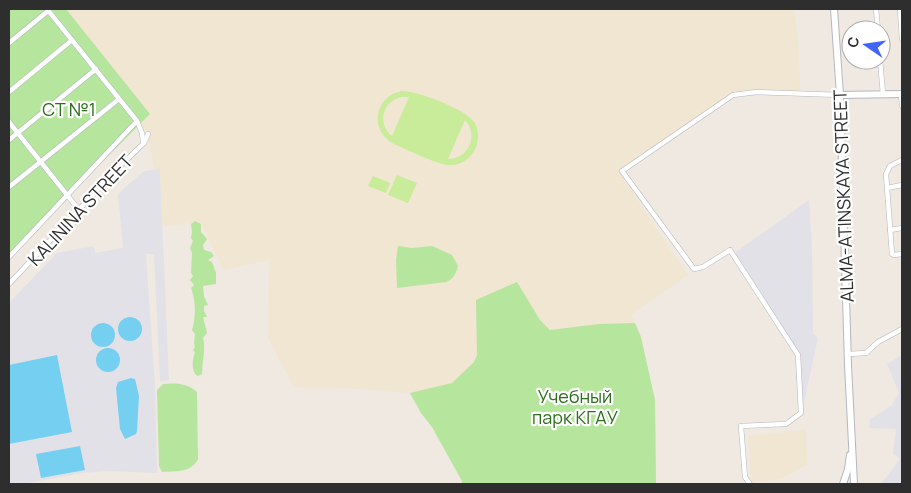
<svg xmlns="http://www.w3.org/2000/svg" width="911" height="493" font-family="Manrope,sans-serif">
  <rect width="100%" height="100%" fill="#efe9e1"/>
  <g fill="#e3e1e8">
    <path d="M160,169l9,211 -9,1 -6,-127h-8l9,132 2,87 -49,-2 -25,2 -60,11h-14v-181l48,-50 37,-7 1,7 28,-5 -5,-54 26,-23z"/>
    <path d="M809,200l3,47 1,86 5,5 -16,73h-3l2,-37 -2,-20 -66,-100z"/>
    <path d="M902,355v129h-21l19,-25 -7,-5 3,-25 -27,-1 1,-9 21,-13 8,-13 -12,-29z"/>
  </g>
  <g fill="#f0e6d1">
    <path d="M66,9h728l5,39 1,42 -1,5 -63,1 -115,78 3,6 64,95 -57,40 10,22 -179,147v-3l-30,-54 -11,-14 -11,-20 -50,-4 -66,-2 -26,-49 1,-78 -45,10 -23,-47 -39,3 -2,-57h-6l-6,-35 -8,-11 10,-9z"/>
    <path d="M806,428l1,37 -27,14 -29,3 -3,-46 49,-5z"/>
  </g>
  <g fill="#b6e59e">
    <path d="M9,9h57l84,105 -82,82 -59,63z"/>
    <path d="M195,221l6,3v8l6,7 -4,6 1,5 7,2 3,4 -6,4 4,2 4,11v11l-13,2 1,10 4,9 -4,1v5l3,6h-4l4,16 -4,5c3,11 -1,24 -1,36l-4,2c-7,-3 -6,-17 -3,-23l-2,-3 2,-3 -1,-4 1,-9 -3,-4c4,-13 4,-29 -1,-42l3,-3 -4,-5 3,-4 -2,-3 1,-20 -2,-5 3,-7 -2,-3 1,-6 -1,-8z"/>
    <path d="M398,246l14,2 20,-2 20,9 6,11c-2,7 -4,13 -12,16l-49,6 -1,-28z"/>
    <path d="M517,282l23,38 10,10 49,-6 36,-1 6,14 14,63 1,84h-194v-3l-30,-54 -11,-14 -11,-20 42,-10 22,-21 3,-7 -1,-55z"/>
    <path d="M163,384c12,-1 24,-1 34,8l1,67c-7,14 -22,12 -36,13l-3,-6 -2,-76z"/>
  </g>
  <g fill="#c9ec9a" fill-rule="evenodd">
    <path d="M401,91c14,-1 65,18 73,31 12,19 -4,45 -26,43 -15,-2 -40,-15 -54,-21 -25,-13 -20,-47 7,-53zM401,97h8l-17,39c-15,-12 -10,-34 9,-39zM465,120c14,15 4,39 -17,39z"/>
    <path d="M397,175l20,8 -9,20 -20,-8z"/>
    <path d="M373,176l17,7 -4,10 -18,-7z"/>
  </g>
  <g fill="#75cff0">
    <circle cx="130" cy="329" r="12"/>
    <circle cx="103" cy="335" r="12"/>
    <circle cx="108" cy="360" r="12"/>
    <path d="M57,355l15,77 -63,12v-79z"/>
    <path d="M131,378l4,1 4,17 -2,35 -1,3 -11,5 -5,-10 -4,-41 2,-6z"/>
    <path d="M80,446l5,24 -44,8 -5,-24z"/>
  </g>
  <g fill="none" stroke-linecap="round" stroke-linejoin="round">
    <g stroke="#b4b7c1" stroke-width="5.5">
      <g id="street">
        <path d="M47,9l90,112 5,12 1,9"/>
        <path d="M876,9l2,21"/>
        <path d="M900,9l2,30"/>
        <path d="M9,43l39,-32"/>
        <path d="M880,60l3,34"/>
        <path d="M9,92l63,-52"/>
        <path d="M901,94l1,12"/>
        <path d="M9,122l70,88"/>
        <path d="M9,140l87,-71"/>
        <path d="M902,160l-12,6 -4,8 6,80 2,1 8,-1"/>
        <path d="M9,187l110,-88"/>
        <path d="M887,188l15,-3"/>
        <path d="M890,230l12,-2"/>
        <path d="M9,257l128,-136"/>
        <path d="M9,284l111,-118 24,-23 4,-9"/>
        <path d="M848,354l18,-1 12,-11 24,-13"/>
        <path d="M750,484l-5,-7 -4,-51 45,-2 15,-11 -3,-58 -68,-105 -27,17 -9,2 -72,-98 111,-76 24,-3 83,3"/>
      </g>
    </g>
    <g stroke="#b4b7c1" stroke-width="8">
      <g id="secondary">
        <path d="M834,9l6,86 8,270 6,119"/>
        <path d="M840,95l62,-1"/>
        <path d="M843,484l5,-15 2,-14"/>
      </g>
    </g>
    <use href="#street" stroke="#fff" stroke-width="4.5"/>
    <use href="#secondary" stroke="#fff" stroke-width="6"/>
  </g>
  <g text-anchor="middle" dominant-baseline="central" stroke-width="4.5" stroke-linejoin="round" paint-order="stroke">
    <g font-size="18" fill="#2c6e1b" stroke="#fff">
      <text x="69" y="109">СТ №1</text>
      <text x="575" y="396">Учебный<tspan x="575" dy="21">парк КГАУ</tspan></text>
    </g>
    <g font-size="18" fill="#2e2e2e" stroke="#fff">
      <text transform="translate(843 196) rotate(-92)">ALMA-ATINSKAYA STREET</text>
      <text transform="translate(80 210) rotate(-47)">KALININA STREET</text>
    </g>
  </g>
  <rect width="911" height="493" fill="none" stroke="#2e2e2e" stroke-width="20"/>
  <g transform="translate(866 45) rotate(283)"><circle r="24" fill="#ffffff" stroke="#ababab"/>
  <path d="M0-4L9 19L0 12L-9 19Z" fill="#4264fb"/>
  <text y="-8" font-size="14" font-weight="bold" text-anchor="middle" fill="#2e2e2e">С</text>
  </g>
</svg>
